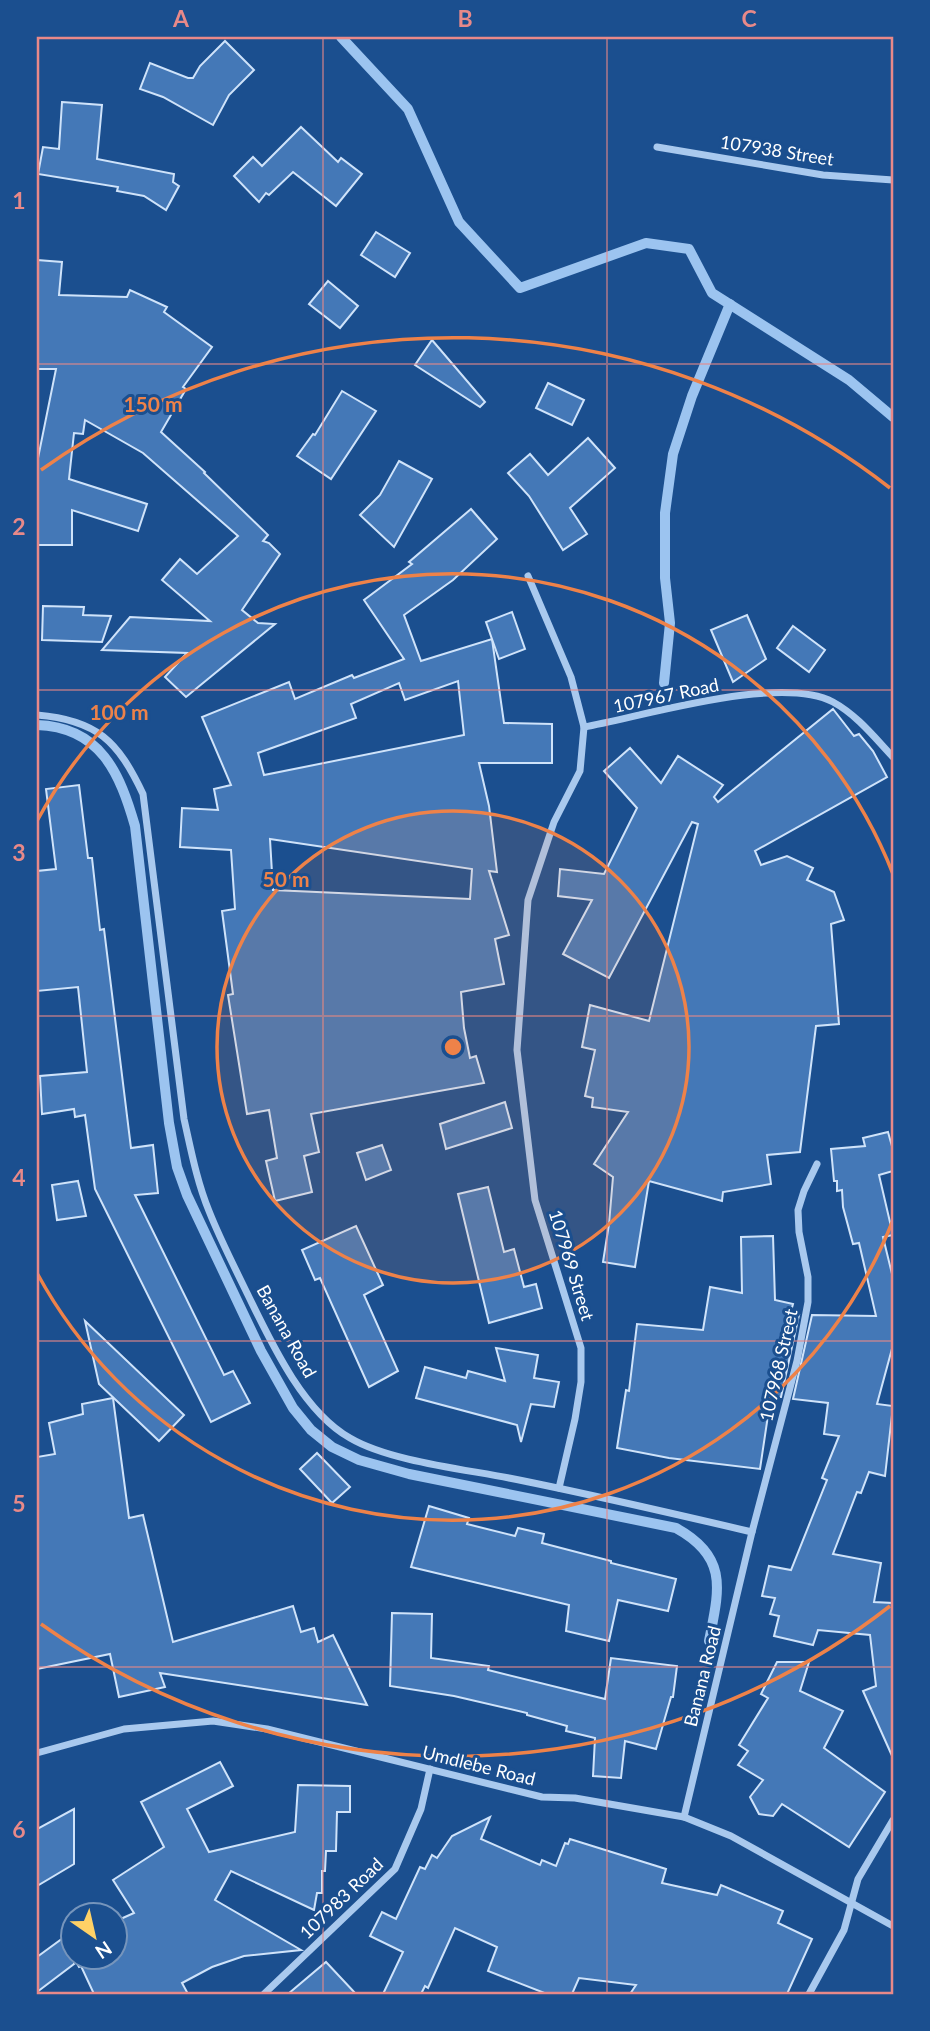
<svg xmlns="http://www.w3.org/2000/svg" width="930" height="2031" font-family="Lato,sans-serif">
  <rect width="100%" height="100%" fill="#1b4f8f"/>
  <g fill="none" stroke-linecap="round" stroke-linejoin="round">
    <g stroke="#9cc4f0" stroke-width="10">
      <path d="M341,37l67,72 51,113 61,66 126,-45 43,6 23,44 137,87 44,37"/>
      <path d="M664,683l6,-60 -5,-45v-65l8,-59 19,-58 38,-92"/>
      <path d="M37,725c64,2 83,49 98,101l34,297 8,44 10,28 74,156 32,57 18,22 21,17 27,13 50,14 267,54c53,29 43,62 33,113"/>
    </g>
  </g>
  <g fill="#4478b7" stroke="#cfe3fa" stroke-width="2" fill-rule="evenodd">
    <path d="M225,41l29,29 -25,25 -16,30 -50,-28 -23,-8 10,-26 38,15h5l7,-12z"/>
    <path d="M62,102l40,3 -5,54 77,15 -1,8 6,4 -13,24 -22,-14 -27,-5 1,-4 -80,-13 5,-27 16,2z"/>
    <path d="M301,127l37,35 3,-4 21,16 -26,32 -43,-34 -24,23 -3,-2 -7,9 -25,-26 19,-19 9,9z"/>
    <path d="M376,232l34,21 -15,24 -34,-22z"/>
    <path d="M37,260l25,2 -3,33 68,2 3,-7 37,17 -3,5 48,35 -29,40 3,2 -25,43 44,40 -1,1 64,62 -5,6 6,2 11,11 -38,56 16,13 17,1 -89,73 -21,-20 22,-24 -85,-3 28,-33 80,4 -48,-41 18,-21 17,15 41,-38 -95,-83 -58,-33 -2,14 -9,-1 -5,46 78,25 -9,27 -66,-21v35h-35v-82l19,-94h-19z"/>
    <path d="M328,281l30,25 -18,22 -31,-24z"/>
    <path d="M432,340l53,62 -5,5 -65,-42z"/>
    <path d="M548,383l36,17 -12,25 -36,-17z"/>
    <path d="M342,391l34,20 -45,68 -34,-23 16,-22 2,1z"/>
    <path d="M588,438l27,30 -45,40 17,26 -24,16 -34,-54 -21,-23 22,-19 18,21z"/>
    <path d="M399,461l33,18 -38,68 -34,-32 20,-20z"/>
    <path d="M471,509l26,30 -44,41 -49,35 17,46 71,-22 12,84 48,1v39h-73l10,43 8,66 -8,-1 20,64 -14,4 9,45 -43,8 3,36 6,30 6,-2 8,27 -173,31 8,38 -15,4 8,36 -37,9 -9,-40 11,-3 -8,-48 -22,4 -19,-119 5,-1 -11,-83 13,-2 -4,-59 -51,-3 2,-39 36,2 -4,-21 17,-4 -29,-68 87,-35 6,17 57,-24 2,3 50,-19 -40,-59 48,-36 -3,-2zM458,681l6,54 -200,40 -6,-22 98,-35 -5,-14 48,-21 6,17zM270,839l202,30 -2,30 -197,-9z"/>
    <path d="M43,606l41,1 -1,8 28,1 -9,26 -60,-2z"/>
    <path d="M512,612l13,37 -26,10 -13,-37z"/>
    <path d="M747,615l19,44 -33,23 -22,-52z"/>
    <path d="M793,626l32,24 -16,22 -32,-24z"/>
    <path d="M833,709l21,27 5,-2 14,17 14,26 -132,74 6,14 26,-9 26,12 -6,12 27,12 10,28 -13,4 8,100 -23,2 -16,126 -33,3 4,29 -48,8 -1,9 -73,-20 -14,86 -32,-5 6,-38 4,-47 -19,-13 34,-52 -36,-5 1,-9 -8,-2 10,-46 -13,-3 8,-42 59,16 49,-197 -6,-2 -83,156 -46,-24 29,-54 -34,-4 2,-27 44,5 33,-66 -33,-37 26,-23 31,35 17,-27 45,29 -9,12 4,5z"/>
    <path d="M79,785l9,73h4l8,72 4,-1 27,219 22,-3 5,48 -23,2 89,180 9,-4 17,32 -39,19 -116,-233 -10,-74 -10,2 -1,-8 -32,5 -2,-38 47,-4 -9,-85 -41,4v-120l19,-2 -10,-80z"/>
    <path d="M505,1102l7,26 -66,21 -6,-25z"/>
    <path d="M888,1132l5,18v21l-14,4 14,60 -10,2 10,41v67l-16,59 16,2 -8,70 -16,-4 -8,21 -4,-1 -24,62 48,9 -7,39 19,1v155l-30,-67 13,-5 -6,-51 -52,-5 -5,15 -39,-9 5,-20 -9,-2 5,-16 -13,-2 7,-30 22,4 36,-90 -5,-2 17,-42 -15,-2 4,-31 -35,-4 19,-84 64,1 -17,-73 -6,1 -10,-37 -1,-17 -5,1v-10h-3l-3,-32 34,-3 -2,-8z"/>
    <path d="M382,1145l9,25 -25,10 -9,-27z"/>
    <path d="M78,1181l8,35 -29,4 -5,-35z"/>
    <path d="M488,1187l16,65 10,-3 10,38 12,-3 6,24 -53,15 -31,-129z"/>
    <path d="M356,1226l27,59 -19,10 34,76 -29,16 -49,-109 -5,2 -13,-30z"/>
    <path d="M773,1236l2,64 18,4 -3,11h9l-18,82h-7l-7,25 -7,47 -91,-11 -52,-10 9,-58 3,1 8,-67 66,6 7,-43 32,6 -1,-56z"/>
    <path d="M85,1321l99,94 -25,26 -60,-57z"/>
    <path d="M496,1348l42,7 -4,23 25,4 -5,25 -23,-3 -10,38 -4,-17 -101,-27 9,-31 41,11 2,-7 37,10z"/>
    <path d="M113,1398l16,120 14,-3 30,127 120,-36 8,26 13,-4 4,14 15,-7 34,70 -207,-32 5,14 -46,10 -9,-43 -73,15v-212l18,-3 -6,-31 34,-9 -1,-10z"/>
    <path d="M317,1453l33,34 -18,16 -32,-34z"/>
    <path d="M429,1506l40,12 -2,6 48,12 3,-8 26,6 -2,9 69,18v2l65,16 -8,32 -50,-11 -9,41 -43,-10 3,-26 -158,-38z"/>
    <path d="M392,1613l40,1 -1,44 58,8 -1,4 117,29 6,-41 66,8 -4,31h-2l-15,52 -31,-8 -4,37 -28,-2 2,-38 -29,-7 1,-5 -40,-11v-2l-73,-17 -64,-10z"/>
    <path d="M777,1662h32l-9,29 43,20 -19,37 61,44 -36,55 -67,-43 -9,12 -14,-2 -9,-17 13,-17 -25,-15 10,-14 -9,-6 29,-47 -7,-4z"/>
    <path d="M220,1762l13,24 -46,23 22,43 86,-20 3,-47 52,1v26h-13l-1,39h-10l-1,20h-3v22h-5l-3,17 -83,-39 -16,29 86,50 -57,6 -32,11 -30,16 6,11h-94l-13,-28 -2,1 -5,-9v6l-37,28v-35l37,-27v27h42v-36l18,-8 -21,-33 51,-33 -23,-45z"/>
    <path d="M74,1809v55l-37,22v-57z"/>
    <path d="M490,1817l-9,22 59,26 2,-5 14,6 9,-23 3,1 2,-5 96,30 -4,14 55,12 4,-10 62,26 -5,12 34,16 -25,55h-157l6,-9 -57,-7 -7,16h-25l-59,-23 9,-24 -42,-19 -27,60 -3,-2 -4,8h-38l20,-42 -33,-16 12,-24 14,7 24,-52 5,2 7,-14 5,3 15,-22z"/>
    <path d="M326,1962l30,32h-68z"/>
  </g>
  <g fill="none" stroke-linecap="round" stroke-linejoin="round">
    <g stroke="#a9c9ee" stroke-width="7">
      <path d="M657,147l166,28 70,5"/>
      <path d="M528,576l43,101 13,50c61,-11 195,-53 249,-25 24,13 42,36 60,55"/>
      <path d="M37,715c60,5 81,26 106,79l41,325c7,31 13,63 25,92 11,28 25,55 38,82 23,47 55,118 103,145 39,23 113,31 159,40 81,16 162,35 243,54l-68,285"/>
      <path d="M559,1488l16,-69 6,-37v-34l-46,-148 -18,-150 11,-150 26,-78 26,-51 4,-44"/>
      <path d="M752,1532l45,-171 11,-59v-25l-9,-45 -1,-22 6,-19 13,-27"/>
      <path d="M37,1753l87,-24 89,-8 54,8 275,68 33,1 109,19 47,19 162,90"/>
      <path d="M264,1994l131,-125 26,-60 9,-40"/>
      <path d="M809,1994l35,-64 14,-51 35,-59"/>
    </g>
  </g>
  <path fill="none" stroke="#e88989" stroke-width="2" stroke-opacity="0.55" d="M323,37v1957M607,37v1957M37,364h856M37,690h856M37,1016h856M37,1341h856M37,1667h856"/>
  <circle cx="453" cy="1047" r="236" fill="#ee8249" fill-opacity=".12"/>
  <g fill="none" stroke="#ee8249" stroke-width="3.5">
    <circle cx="453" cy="1047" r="236"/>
    <path d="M893 1220A473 473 0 0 1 37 1273M37 821A473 473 0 0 1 893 874"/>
    <path d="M890 1606A709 709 0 0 1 41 1624M41 470A709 709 0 0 1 890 488"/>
  </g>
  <g text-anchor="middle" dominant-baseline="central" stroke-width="6" stroke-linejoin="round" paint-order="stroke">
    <g font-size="18" fill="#fff" stroke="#1b4f8f">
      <text transform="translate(777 150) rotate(9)">107938 Street</text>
      <text transform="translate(666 695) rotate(-12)">107967 Road</text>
      <text transform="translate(572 1265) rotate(73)">107969 Street</text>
      <text transform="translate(287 1331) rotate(61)">Banana Road</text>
      <text transform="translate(778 1365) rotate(-77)">107968 Street</text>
      <text transform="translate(702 1676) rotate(-76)">Banana Road</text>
      <text transform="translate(479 1765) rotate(14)">Umdlebe Road</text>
      <text transform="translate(341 1898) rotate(-44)">107983 Road</text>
    </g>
  </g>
  <circle cx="453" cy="1047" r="10" fill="#ee8249" stroke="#1b4f8f" stroke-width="3.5"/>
  <g font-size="21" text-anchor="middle" font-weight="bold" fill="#ee8249" stroke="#1b4f8f" stroke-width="6" stroke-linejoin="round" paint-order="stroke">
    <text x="153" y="412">150 m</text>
    <text x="119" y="720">100 m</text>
    <text x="286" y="887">50 m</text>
  </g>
  <rect width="930" height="2031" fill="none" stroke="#1b4f8f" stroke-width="77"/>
  <g transform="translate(94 1936) rotate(146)"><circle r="33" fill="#1b4f8f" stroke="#7695bc" stroke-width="2"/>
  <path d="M0-5L12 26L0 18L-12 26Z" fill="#ffd166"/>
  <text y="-10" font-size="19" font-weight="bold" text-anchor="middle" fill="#ffffff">N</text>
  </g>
  <rect x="38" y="38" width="854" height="1955" fill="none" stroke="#e88989" stroke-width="2.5"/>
  <g font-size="23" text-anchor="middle" font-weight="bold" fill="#e88989">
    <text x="181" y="27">A</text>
    <text x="465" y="27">B</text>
    <text x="749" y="27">C</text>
    <text x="19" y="209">1</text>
    <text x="19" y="535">2</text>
    <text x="19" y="861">3</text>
    <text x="19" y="1186">4</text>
    <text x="19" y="1512">5</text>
    <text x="19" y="1838">6</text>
  </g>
</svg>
